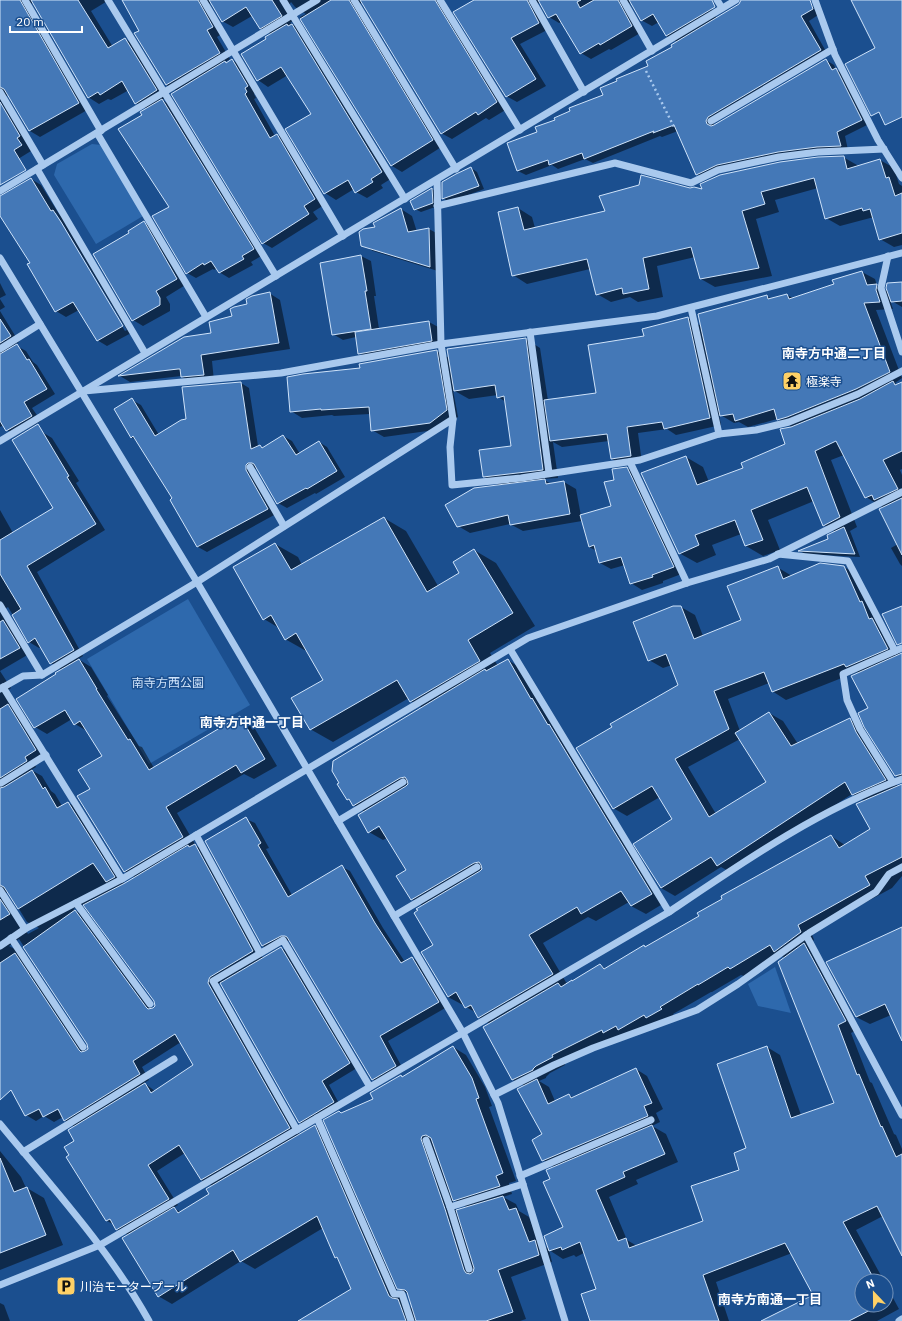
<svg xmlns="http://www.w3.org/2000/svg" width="902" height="1321" font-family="'IBM Plex Sans','Noto Sans JP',sans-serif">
  <rect width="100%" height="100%" fill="#1b4f8f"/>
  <g fill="#2e69ad">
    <path d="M92,144l9,1 42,71 -47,28 -42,-69 3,-11z"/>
    <path d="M188,599l62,106 -101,59 -62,-105z"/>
    <path d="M775,967l16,46 -33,-7 -10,-22z"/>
  </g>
  <g fill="#0007" fill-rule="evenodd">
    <path d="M0,0h109l-18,11 22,36 12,-8 11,7 31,51 -5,3 10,6 91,149 -12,7 2,3 -24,13 -10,-6 -2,-4 -3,2 -1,-1 -17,9 -9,-5 -17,-66 -27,-92 4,-6 -11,-6 -7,-13 -18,10 -3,-1 -9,5 -11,-7 -55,-95 -2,2 58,105 -49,28 -10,-6 -22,-37 -3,4 26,53 -21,13h-10z"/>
    <path d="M123,0h320l64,109 -18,11 -3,-2 -34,21 -11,-6 -79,-132 -3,5 84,140 -41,26 -10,-6 -92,-149 6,-3 -11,-7 -4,-5 -3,5 7,12 -5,4 11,6 91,149 -11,7 2,3 -16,10 -11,-6 -2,-3 -18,11 -11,-7 -12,-79 -25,-39 -20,12 -10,-7 10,-40 3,-6 -11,-6 -8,-12 -19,11 -11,-6 -11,-19 -3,4 15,27 -6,4 13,22 -5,3 2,1 5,-3 10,6 15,26 -3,2 2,4 -2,1 21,37 2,-1 9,5 38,65 -11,7 5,7 -46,29 -9,-5 -85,-152 -12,-6 -25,-54z"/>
    <path d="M476,0h231l10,19 41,-19h51l9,15 -9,6 19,34 -112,66 -2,2v3l112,-66 8,5 2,5 8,4 25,50 -24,12 3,14 -22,1 -101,18 -21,10 -7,-5 -19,-43 -16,6 -2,-1 -67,27 -8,-4 -27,10 -6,-4 -26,10 -8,-4 -10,-27 30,-11 18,-13 48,-24 46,-30 28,-24 -12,-6 -7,-14 -7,4 -11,-6 -10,-18 -2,2 13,28 -31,18 -2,-1 -18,10 -10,-6 -19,-31 -3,1 -10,-6 -9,-15 -2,2 11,25 -29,15 26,42 -29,16 -11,-6z"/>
    <path d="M843,157l14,8 1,2 22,-7 14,8 5,16 3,2v59l-8,2 -14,-8 -6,-22 -34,9 -14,-8 -8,-30 -43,12 4,12 -23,7 16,57 -57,11 -14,-8 -6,-22 -38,9 6,31 -25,5 -8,-5 -19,5 -14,-8 -7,-25 -63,15 -14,-9 5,-67 14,9 3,11 71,-16 84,-23 14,2z"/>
    <path d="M471,168l6,4 7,17 -35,13 -6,-4z"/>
    <path d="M31,179l10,6 18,29 4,3 70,115 -26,14 -10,-6 -18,-30 -13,7 -10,-6 -27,-47 2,-1 -31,-49v-17zM54,213h2l71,117 -2,1z"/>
    <path d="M432,189l6,3v14l-17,6 -6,-3 -4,-8z"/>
    <path d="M401,209l11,7 5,16 12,-3 11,6 1,37 -68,-21 -11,-6z"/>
    <path d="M144,223l10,5 33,56 -21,13 4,7v7l-27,15 -10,-6 -3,-87z"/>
    <path d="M361,256l10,5 5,35h-2l5,33 50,-7 11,6 2,18 -72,14 -11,-7 -3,-16 -13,3 -10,-6 -12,-71z"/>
    <path d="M862,272l13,7 2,7 12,6 13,-9v24l-12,-7 3,9 -17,1 26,68 -7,5 3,2 4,-2v86l-2,1 2,5v91l-2,-2 -9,-16 7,-4 -14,-36 -18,-11 -22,-42 -13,5 26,67 -7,4 10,26 -55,-3 -5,-3 30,-12 6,-7 -12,-7 -10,-24 -46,19 12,30 -17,6 -17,-10 -5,-12 -29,11 4,10 -19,8 -18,-10 7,-96 17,10 6,15 35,-13 42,-25 6,-17 -15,-8 -29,8 -9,-5 -5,1 -15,-9 2,11 -45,10 -9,-6 -29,4 4,30 -19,2 -11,-6 -3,-18 -47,6 -9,-5 5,36 -15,1 8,5 13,-2 12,7 5,27 31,-9 3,-27 12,-12 11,6 46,99 -21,8v2l-21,7 -11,-7 -6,-18 -14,4 -11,-6 -3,-12 -8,-4 -7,-26 -59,10 -13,-7 -40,9 -12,-7 42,-40 -17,-10 29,-29 -6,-45 -8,-5v-2l-29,4 -16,-9 5,27 -16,12 -58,8 -12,-7 -2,-16 -36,2 -2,-1 -30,3 -11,-7 70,-42 76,-18 12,7 77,-19 14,9 8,53 49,-7 48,-57 43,-19 13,8 66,-30 5,3 15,-4 6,3 42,-13z"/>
    <path d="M0,283l6,12 -6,3z"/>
    <path d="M269,293l11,7 10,49 -78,12 2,20 -22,2 -11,-7 -51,6 -10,-6 64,-38 28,-4 37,-29z"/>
    <path d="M0,299l5,8 -5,3z"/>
    <path d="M0,311l19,31 -13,8 -2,4 13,-8 9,5 7,11 4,3 18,29 -23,14 9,13 -25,14 -9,-5 -3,-5 -4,2z"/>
    <path d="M241,383l8,5 9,58h2l4,2 19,-12 9,5 8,13 19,-12 8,5 18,30 -29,17 -1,-1 -28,15 -9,-5 -21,-36 -3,3 22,44 -69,38 -9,-5 -27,-47 2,-1 -37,-59 -5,-3 1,-37 9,5 18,30 28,-15z"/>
    <path d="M42,432l10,6 27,43 -3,2 29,47 -68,42 46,84 -5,3 13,8 17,28 -1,1 32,50 3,1 12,21 86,-51 12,7 25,42 -23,13 -10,-5 -67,39 18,31h-2l12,7 58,107 18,-10 8,4 68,116 -28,17 12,22 -34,20 -8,-5 -78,-140 -3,3v5l82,145 15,-9 13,8 74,168 11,7 -5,-15 -10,-6 -59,-176 3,2 32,-14 27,-24 3,1 49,-30 13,8 19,32 7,19 -3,1 27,74 -7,2 3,11 -9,3 13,7 3,7 10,6 10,26 10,6 16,-21 -14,-48 4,-12 -12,-8 1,-25 -19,-49 -12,-6 -29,-53 6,-3 -11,-7 -2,-4 -11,-6 -2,-3 -1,1 -15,-8 -25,-91 -11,-7 -5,-28 -20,-33 -4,2 -14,-8 -4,-20 -11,-7 -3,-4 -3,-2 75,-91 -12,-7 -2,-3 -76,44 -23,-13 15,-49 -17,-28 -23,-13 -6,-11 -15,-9 11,-75 23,13 4,8 82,-47 22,13 32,55 22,-13 14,-23 22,13 39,63 -45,27 8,13 10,-6 14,9 144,233 -20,12 -15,-8 -2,-4 -33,19 -8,-4 -45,26 24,41 6,-2 27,-17 6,4 40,-21 185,-112 14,9 26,-15 -6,-29 -13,-7 -120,79 -11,-6 -46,29 -14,-8 12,-69 -13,-22 -33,19 -14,-8 66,-123 -7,-20 -9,3 -14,-8 32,-53 14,8 8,21 39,-15 35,-54 15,9 52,-9 14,8 42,79h2v125l-6,-3 -27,-68 -10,-35 -2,-1 -71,28 -14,-9 -3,-8 -41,16 12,32 29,-18 14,8 15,23 51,-25 14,8 7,14 28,46 4,-1v90l-10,12 -81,44 3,8 -7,5 11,6 41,78 -8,4 19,49 2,1 22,51 2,1 6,14v105l-19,-38 -27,14 28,51h-22v24h24v-20l13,24 -22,12h-113l50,-25 -22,-43 -76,29 13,39h-138l6,-31 -13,-37 -8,4 -2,-2 -11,4 -14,-9 3,12 -41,15 15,42 -6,2h-220l53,-32 -14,-29 -4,-3 -12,-29 -68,41 -14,-8 -69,43 -14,-8 -30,-61 -11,-6 -2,-4 -8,-4 -40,-63 4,-2 4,-15v-14l-11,-7 -1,-3 -9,5 -10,-6 -8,5 -10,-6 -26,-49v-556l13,23 42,-25zM8,607l21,35 10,6 2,-2 10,17 11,7 -27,57 12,7 25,-15 3,5 12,7 16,25 -12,33 33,82 12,7 -11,6 -47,-76 -10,-5 -6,3 -7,-12 -4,-3 -9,-15 -11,-6 5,-3 -2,-4 12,-7 -40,-64 5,-4 -11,-17 29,-17 -24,-45zM740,739l28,43 -52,32 -28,-47zM383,823l1,2 -9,5v-2zM8,891l19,31 12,6 -11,6 -22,-35 -1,-5zM84,904l71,97 1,5 -3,4 -69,-94 -11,-7zM19,939l69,105 1,5 -3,3 -66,-100 -11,-6zM780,955l5,3 50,145 -34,12 -21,-60 -13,-8 -20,102 -7,21 -36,52 -67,24 -10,-6 -18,-43 29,-13 -2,-4 42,-18 -12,-28 -14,-8 8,-4 -4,-9 7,-4 -16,-33 -11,-7 -62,29 -5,-3 -14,6 -6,-14 -10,-6 7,-3v-1l4,-4 15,-8v-2l63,-28 4,2 25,-14 18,-6 -2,-3 38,-22h1l29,-17 3,1zM181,1042l13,23 -39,26 -11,-8 5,-3 -7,-13zM185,1153l16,27 12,6 -3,8 -29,18 -8,-4 5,-3 -21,-34zM452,1199l13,7 2,2 -11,3z"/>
    <path d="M246,819l9,4 14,25 -3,1 26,46 50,-28 8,4 33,57 22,34 7,-4 9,5 26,44 -59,34 16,30 -23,13 -9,-5 -82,-139 -19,11 -8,-5 -57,-105z"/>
    <path d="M902,928v111l-11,-24 -21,9 -14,-7z"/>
    <path d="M0,1151l21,26 5,11h1l17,10 19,47 -63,25z"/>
    <path d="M0,1303l4,2 6,16h-10z"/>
  </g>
  <g fill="#4478b7" stroke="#cfe3fa">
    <path d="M0,0h20l59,103 -50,28 -25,-42 -4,-2z"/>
    <path d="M31,0h47l30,48 17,-10 32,52 -22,14 -13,-23 -22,14 -2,-3 -10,6z"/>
    <path d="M122,0h76l15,27 -6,3 13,23 -54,32 -32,-52 5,-2z"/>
    <path d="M209,0h63l10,16 -22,13 -14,-22 -24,15z"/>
    <path d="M331,0h18l84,140 -42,26 -91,-147z"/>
    <path d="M360,0h75l62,102 -19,13 -2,-3 -35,22z"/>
    <path d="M474,0h53l12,23 -28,15 25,41 -30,18 -53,-85z"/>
    <path d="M538,0h43l-4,2 3,6 14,-8h24l14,26 -32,19 -1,-2 -19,11 -24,-40 -8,4z"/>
    <path d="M629,0h83l3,7 -49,29 -13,-22 -12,7z"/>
    <path d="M741,0h69l3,9 -12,7 20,34 -113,67 -2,4 1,3 4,2 3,-1 112,-66 6,11 4,-2 26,52 -25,12 4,14 -24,1 -39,5 -61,13 -21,10 -22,-50 -21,8 1,-2 -70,28 -2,-6 -33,12 -1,-5 -31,11 -10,-28 30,-11 -2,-5 20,-7 -1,-2 16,-7 -1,-3 34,-13 -3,-7 17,-7 -1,-2 32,-13 -2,-5 26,-14 -1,-2 68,-41z"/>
    <path d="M851,0h51v117l-17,8 -6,-13 -8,4 -26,-52 30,-16z"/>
    <path d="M287,24l1,2 4,-2 90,148 -11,7 2,3 -18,11 -7,-13 -24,14 -39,-65 26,-15 -30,-47 -24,14 -16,-27 25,-15 -1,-2z"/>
    <path d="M232,59l16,27 -3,2 2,4 -2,2 25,44 7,-4 38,65 -11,7 5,8 -47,30 -91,-150 54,-33 1,2z"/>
    <path d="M162,99l92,150 -12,7 2,3 -25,14 -8,-12 -7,4 -1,-2 -17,11 -34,-58 17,-9 -51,-78 24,-14 -2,-3z"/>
    <path d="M0,102l20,34 -3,2 5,7 -8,5 12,20 -26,15z"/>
    <path d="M844,156l3,13 33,-10 6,19 3,-1 6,19 7,-3v40l-23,7 -9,-31 -7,2 -1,-3 -37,11 -11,-41 -53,14 4,12 -23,7 17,57 -59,11 -9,-32 -48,11 6,31 -26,5 -1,-6 -26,7 -9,-36 -75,17 -14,-64 20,-5 6,23 81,-19 -6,-15 40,-11 2,-10 49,13 4,-1 8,2 -2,-5 20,-9 60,-13 38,-5z"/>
    <path d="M471,167l8,19 -37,13v-17l14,-8z"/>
    <path d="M31,178l20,33 2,-1 8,12 62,104 -26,15 -24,-39 -18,10 -28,-48 3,-1 -30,-47v-20z"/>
    <path d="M432,188l1,15 -19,7 -4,-9z"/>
    <path d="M401,208l7,24 21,-4 1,39 -69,-21 -2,-14 4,-3 12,-2 -2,-4z"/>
    <path d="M144,221l33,58 -21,12 4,7v7l-28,16 -39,-67 36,-21 -1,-2z"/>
    <path d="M361,255l6,36h-2l6,38 -39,6 -12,-72z"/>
    <path d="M862,271l5,14 10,-1 -1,6 4,12 -16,1 26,69 -34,17 -69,28 -10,3 -3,-11 -39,12 -2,-7 -13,2 -22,-102 69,-19 1,4 19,-5 2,5 45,-15 -2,-4z"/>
    <path d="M902,282v19l-11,1 -5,-14 1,-5z"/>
    <path d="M270,292l9,51 -78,12 3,20 -23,2 -1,-8h-2l-60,7 66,-39 27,-4 -2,-11 23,-6 -2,-7 4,-2 13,-3 -1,-5 6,-3z"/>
    <path d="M688,317l22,101 -46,11 -2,-7 -35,5 4,29 -20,3 -4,-25 -57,7 -6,-41 52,-7 -8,-48 56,-9 -2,-7z"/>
    <path d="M0,319l11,17 -11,7z"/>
    <path d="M429,321l3,20 -74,13 -3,-22z"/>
    <path d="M526,338l17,132 -60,7 -4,-27 32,-4 -7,-50 -7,2 -2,-13 -41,6 -7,-42z"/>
    <path d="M17,344l10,16 2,-1 18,30 -23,13 8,14 -26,15 -6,-10v-67z"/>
    <path d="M437,350l10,60 -17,13 -59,8 -2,-24 -48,3v-1l-31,3 -3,-35 16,-3 57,-6 -1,-4z"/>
    <path d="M893,381l2,4 7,-3v69l-19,9 15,29 -24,11 -2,-5 -7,3 -29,-57 -21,10 25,66 -17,9 -16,-39 -56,23 12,30 -18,6 -10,-26 -40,15 4,10 -20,9 -38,-81 45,-17 11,29 46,-17 -2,-5 44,-19 -5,-15 11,-2 69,-28z"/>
    <path d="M241,382l10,67 9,-4 2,3 21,-13 13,20 23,-14 18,30 -30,18 -1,-1 -29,16 -23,-40 -2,-1h-4l-2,2v5l22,39 -71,38 -27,-47 2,-2 -39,-62 -2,2 -17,-29 18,-11 23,38 26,-16 5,-1 -4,-32z"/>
    <path d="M38,424l31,52 -2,1 29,47 -69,42 47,84 -24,14 -15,-26 -7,5 -16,-28 9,-6 -21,-35v-34l53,-32 -41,-68z"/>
    <path d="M627,467l47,100 -22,8 1,2 -23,7 -9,-27 -22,6 -5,-18 -5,2 -9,-32 31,-9 -7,-24 10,-2 -2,-11z"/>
    <path d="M545,479l1,5 18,-3 6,33 -60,11 -2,-10 -51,12 -12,-22 29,-17z"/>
    <path d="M902,498v57l-23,-46z"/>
    <path d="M384,517l43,75 32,-19 -6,-11 21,-13 39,64 -45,27 12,21 -70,41 -13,-22 -87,50 -19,-32 32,-18 -27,-47 -11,7 -14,-25 -8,5 -30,-53 42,-24 16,27z"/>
    <path d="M844,527l11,27 -57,-3 30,-12 -1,-4z"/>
    <path d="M820,563l24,3 16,36 2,-1 7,18 3,-1 16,31 -42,18 -2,-3 -72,28 -8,-20 -50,19 15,38 -54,30 34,58 57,-35 -31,-49 34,-21 22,34 59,-28 6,14 30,48 -34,15 -7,-13 -128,84 -6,-9 -50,31 -28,-44 39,-25 -20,-33 -39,23 -37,-61 36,-21 -2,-3 68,-39 -12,-31 -18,7 -15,-39 40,-16h8l13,33 47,-19 -14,-34 51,-20 5,13z"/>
    <path d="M902,606v37l-5,2 -15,-31z"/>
    <path d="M3,620l17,28 -20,11v-37z"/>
    <path d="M902,653v121l-7,2 -31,-49 -6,-14 10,-5 -17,-32z"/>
    <path d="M79,659l18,30h-1l32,51 2,-1 19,31 91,-54 25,43 -24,14 -5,-8 -70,42 17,30 -59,35 -47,-76 13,-7 -12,-19 24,-14 -22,-35 -6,4 -9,-15 -31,18 -18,-29 40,-25 -1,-1z"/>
    <path d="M508,659l23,40 1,-1 16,27 1,-1 103,170 -21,12 -10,-15 -40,23 -4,-7 -48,28 24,39 -75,44 -7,-13 -6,3 -9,-16 -8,5 -27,-45 12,-7 -19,-32 4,-3 -2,-1 64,-38 2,-2 -1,-4 -2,-3 -5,1 -63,37 -15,-24 10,-6 -27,-44 -11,7 -10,-18 48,-29 2,-2 -1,-4 -2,-3 -5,1 -47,28 -4,-7 -2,1 -10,-16 2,-1 -7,-12 1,-10 152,-92 1,2z"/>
    <path d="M8,704l28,46 -11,7 2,4 -27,17v-69z"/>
    <path d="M32,770l11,19 2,-2 12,21 11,-6 47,75 -9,5 -13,-19 -75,46 -14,-22 -4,-2v-97l4,-1z"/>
    <path d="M902,784v73l-37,19 5,9 -72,40 3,7 -27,20 -4,-7 -40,24 -2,-2 -30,18v-1l-38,23 2,2 -16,9 -2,-3 -26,15 -2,-4 -13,7 -1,-3 -50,25 1,2 -17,9 -3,3v1l-21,10 -29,-53 75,-44 3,4 11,-7v1l28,-17 4,5 40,-24 1,2 54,-31 -2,-3 25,-14 -1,-3 110,-61 8,13 31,-19 -14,-25z"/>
    <path d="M246,817l15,26 -3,2 30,52 54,-32 33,58 26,40 11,-6 27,45 -59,34 16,30 -24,14 -85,-143 -2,-1h-4l-19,10 -57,-105z"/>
    <path d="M195,844l58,107 -43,26 -1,2 -1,4 82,145 -89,52 -22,-35 -31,20 21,34 -53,31 -6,-11 -4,2 -40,-64 3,-2 -5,-8 10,-6 -6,-11 77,-47 6,10 42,-28 -18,-31 -42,27 7,13 -76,47 -6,-12 -15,8 -4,-8 -14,7 -14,-26 -11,10v-137l15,-10 64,97 2,2 4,-1 3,-2 -1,-5 -64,-97 52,-37 71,97 2,2 5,-1 2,-2 -1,-5 -71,-96 42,-22 63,-38 1,2z"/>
    <path d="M0,899l10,15 -10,6z"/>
    <path d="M902,927v114l-17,-37 -29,13 -30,-55z"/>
    <path d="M804,943l42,78 -8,4 19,50 2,-1 22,53 1,-1 14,31 6,-3v102l-25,-50 -34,16 32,59h-13v24h18l-31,16h-88l52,-26 -28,-52 -82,32 16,46h-129l-9,-27 15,-5 -16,-47 -18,8 -1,-3 -12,4 -5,-15 19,-9 -20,-45 7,-3 -4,-9 106,-45 13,29 -42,18 2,5 -29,13 22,51 8,-3 3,10 74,-27 -12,-35 48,-16 -5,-17 12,-5 -29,-84 50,-18 24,72 43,-15 -56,-141z"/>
    <path d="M281,947l69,116 -28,18 12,21 -35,21 -79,-140z"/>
    <path d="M453,1046l19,32 7,20 -3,1 27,74 -7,3 4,10 -47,15 -22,-63 -5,-3 -4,1 -1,3 24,70 19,61 2,3 4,1 3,-2 1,-4 -18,-58 47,-14 6,14 7,-2 13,34 6,-2 4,15 -41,15 15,42 -27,9h-70l-9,-29 -2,-2 -8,-1 -74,-169 16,-9 2,2 32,-14 -3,-6 31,-18 1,2z"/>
    <path d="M636,1068l16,35 -8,3 4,10 -106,45 -10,-21 10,-6 -25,-45 20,-10 11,25 21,-10 2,4z"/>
    <path d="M315,1125l74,171 3,2 6,1 8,22h-108l53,-32 -14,-32 -2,1 -18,-42 -77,46 -7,-12 -75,47 -36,-59 52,-31 4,6 31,-19 -3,-5z"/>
    <path d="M0,1158l14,34 13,-5 19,48 -46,18z"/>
  </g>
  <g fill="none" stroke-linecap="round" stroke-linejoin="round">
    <path stroke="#a9c9ee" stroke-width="2.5" stroke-dasharray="2 3" stroke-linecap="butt" d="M646,71l29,58"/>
    <g stroke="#a9c9ee" stroke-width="7">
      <path d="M25,0l76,131"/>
      <path d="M108,0l168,276"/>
      <path d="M203,0l140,236"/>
      <path d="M283,0l122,199"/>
      <path d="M354,0l102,169"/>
      <path d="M440,0l80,130"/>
      <path d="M532,0l52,92"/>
      <path d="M623,0l29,51"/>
      <path d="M717,0l5,8"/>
      <path d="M815,0l20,55 43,85 24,38"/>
      <path d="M0,92l43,73"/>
      <path d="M711,121l122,-72"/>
      <path d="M97,133l109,184"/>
      <path d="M37,169l108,184"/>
      <path d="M0,191l317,-191"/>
      <path d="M437,206l178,-43 76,20 27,-13 61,-13 39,-5 66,-3"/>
      <path d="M888,256l-7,32 21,64"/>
      <path d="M0,258l197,324 266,451 35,70 67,218"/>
      <path d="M691,308l28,126"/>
      <path d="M530,332l19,141"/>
      <path d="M0,349l40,-25"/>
      <path d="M84,391l197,-18 160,-29 216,-28 245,-63"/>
      <path d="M453,419l-3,28 2,38 69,-7 119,-18 79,-26 37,-4 33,-8 69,-28 44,-23"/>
      <path d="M0,441l736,-441"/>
      <path d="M630,462l57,121"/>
      <path d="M250,467l34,59"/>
      <path d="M778,554l70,7 47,90"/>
      <path d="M0,605l42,70"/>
      <path d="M510,649l159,263"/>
      <path d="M3,687l119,192"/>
      <path d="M0,689l23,-13 19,-1 155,-93 256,-163 -12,-75 -4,-164"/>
      <path d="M893,782l-33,-53 -13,-29 -4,-26 59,-26"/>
      <path d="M1,783l45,-28"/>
      <path d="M338,821l65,-39"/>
      <path d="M196,835l64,118"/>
      <path d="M0,890l25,39"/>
      <path d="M76,903l74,101"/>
      <path d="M394,916l83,-49"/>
      <path d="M806,935l96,180"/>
      <path d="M11,938l72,109"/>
      <path d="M0,946l25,-17 97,-50 406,-241 159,-55 82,-24 133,-67"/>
      <path d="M494,1095l60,-30 39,-17 104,-38 41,-26 71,-51 67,-41 13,-18 13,-7"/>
      <path d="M317,1118l77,176h8l9,27"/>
      <path d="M0,1124c52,63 109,125 149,197"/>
      <path d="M297,1130l-84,-149 70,-41 87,147"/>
      <path d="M426,1140l24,67 19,62"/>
      <path d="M23,1152l151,-93"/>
      <path d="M520,1176l131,-56"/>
      <path d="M450,1207l73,-23"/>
      <path d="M0,1285l100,-40 569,-333c74,-50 149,-102 233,-133"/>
      <path d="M899,1321l3,-2"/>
    </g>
  </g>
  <defs>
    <g id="temple-square" transform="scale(1)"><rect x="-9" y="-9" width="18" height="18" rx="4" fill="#ffd166" stroke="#1b4f8f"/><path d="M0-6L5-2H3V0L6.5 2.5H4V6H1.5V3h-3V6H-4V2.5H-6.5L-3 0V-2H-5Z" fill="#111"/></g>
    <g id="parking-square" transform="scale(1)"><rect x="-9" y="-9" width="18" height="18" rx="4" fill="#ffd166" stroke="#1b4f8f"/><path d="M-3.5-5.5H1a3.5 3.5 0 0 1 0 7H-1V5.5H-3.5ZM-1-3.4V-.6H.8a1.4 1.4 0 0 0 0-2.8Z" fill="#111"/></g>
  </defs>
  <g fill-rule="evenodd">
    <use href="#temple-square" x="792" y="381"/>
    <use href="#parking-square" x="66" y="1286"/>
  </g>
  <g text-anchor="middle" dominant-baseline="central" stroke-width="3" stroke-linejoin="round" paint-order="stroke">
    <g font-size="12" fill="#fff" stroke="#1b4f8f" text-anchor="start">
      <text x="806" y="381">極楽寺</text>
      <text x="80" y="1286">川治モータープール</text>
    </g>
    <g font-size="12" fill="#cfe3fa" stroke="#1b4f8f">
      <text x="168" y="682">南寺方西公園</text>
    </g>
    <g font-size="13" font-weight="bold" fill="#fff" stroke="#1b4f8f">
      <text x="834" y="353">南寺方中通二丁目</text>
      <text x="252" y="722">南寺方中通一丁目</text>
      <text x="770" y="1299">南寺方南通一丁目</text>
    </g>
  </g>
  <g transform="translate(874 1293) rotate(338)"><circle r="19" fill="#1b4f8f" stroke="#7695bc"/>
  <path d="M0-3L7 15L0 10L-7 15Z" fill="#ffd166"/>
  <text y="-6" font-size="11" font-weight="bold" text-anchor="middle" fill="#ffffff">N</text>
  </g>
  <path d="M10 26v6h72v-6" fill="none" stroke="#ffffff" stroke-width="2"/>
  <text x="16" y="26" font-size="12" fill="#ffffff" stroke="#1b4f8f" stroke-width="3" paint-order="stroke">20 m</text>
</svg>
